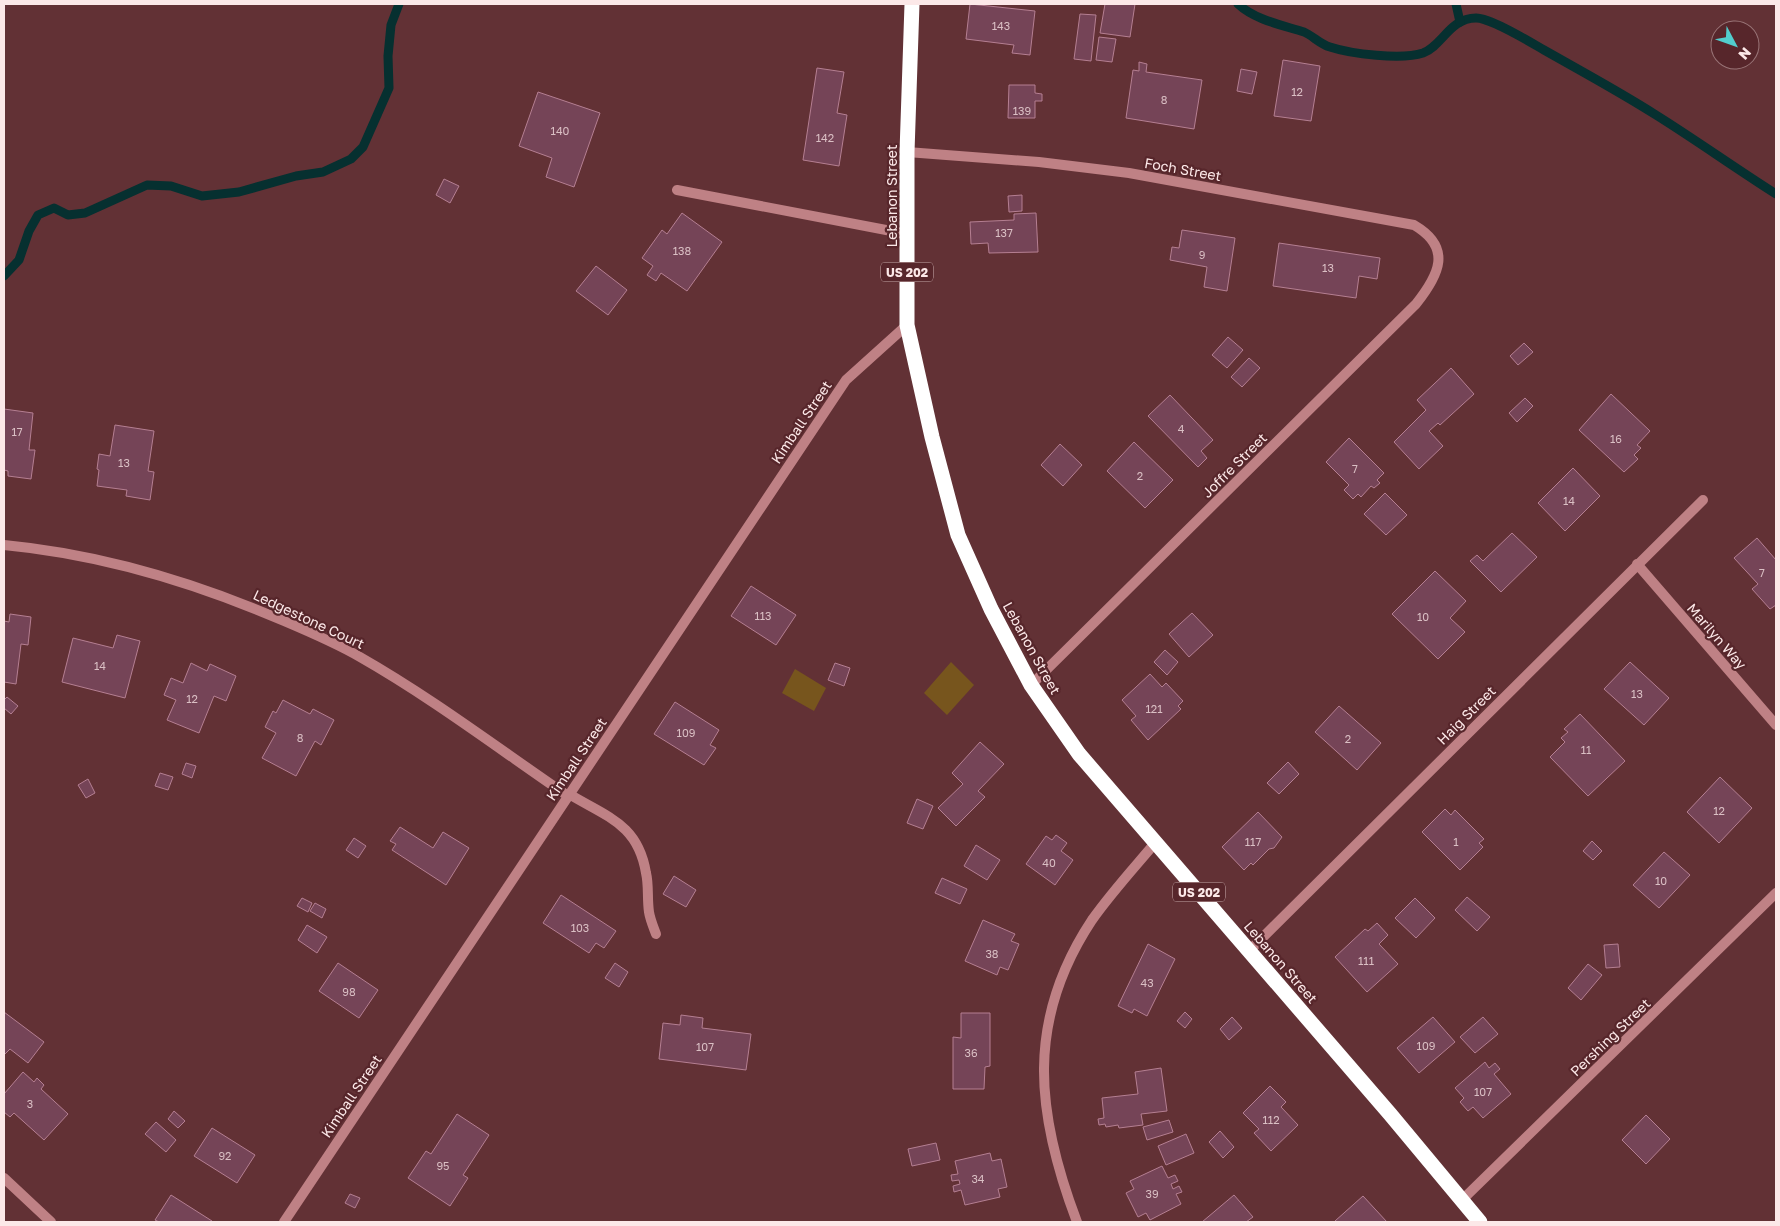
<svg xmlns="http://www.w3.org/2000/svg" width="1780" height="1226" font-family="'Golos Text',sans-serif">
  <rect width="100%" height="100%" fill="#623135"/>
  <g fill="#77551d">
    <path d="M951,662l23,23 -27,30 -23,-22z"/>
    <path d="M795,669l31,19 -12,23 -32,-18z"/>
  </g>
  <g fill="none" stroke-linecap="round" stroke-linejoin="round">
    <g stroke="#063030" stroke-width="9">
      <path d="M1238,4c17,16 44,21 66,28 9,4 16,12 26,15 21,7 72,13 93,6 19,-7 27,-35 53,-35 15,0 54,24 68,32 37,21 76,42 112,65 40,25 79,53 120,79"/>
      <path d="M1456,4l4,18"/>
      <path d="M4,276l15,-16 10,-29 9,-16 16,-7 14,7 17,-2 62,-28 24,1 31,10 37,-4 57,-16 27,-4 28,-13 12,-12 26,-59 -1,-32 3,-31 8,-21"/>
    </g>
  </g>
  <g fill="#754457" stroke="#b57f92">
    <path d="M970,4l65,7 -5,44 -18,-2 2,-8 -48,-6z"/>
    <path d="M1105,4h30l-5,33 -30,-4z"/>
    <path d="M1080,14l16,1 -5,46 -17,-2z"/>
    <path d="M1099,37l17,2 -4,23 -16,-2z"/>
    <path d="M1283,60l37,6 -9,55 -37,-5z"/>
    <path d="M1139,62l8,2 -1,8 56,8 -8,49 -68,-11 7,-48 6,1z"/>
    <path d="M817,68l27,4 -7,41 10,2 -8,51 -36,-6z"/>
    <path d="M1241,69l16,3 -5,22 -15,-3z"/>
    <path d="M1009,85h26v8l7,1v7h-7v17h-27z"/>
    <path d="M538,92l62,21 -26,74 -28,-10 6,-19 -33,-12z"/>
    <path d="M444,179l15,7 -9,17 -14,-8z"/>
    <path d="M1022,195v16l-13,1 -1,-16z"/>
    <path d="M682,213l40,29 -35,49 -26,-18 -5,8 -9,-6 6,-9 -11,-8 20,-28 5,4z"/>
    <path d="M1036,213l2,39 -49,1 -1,-10 -17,1 -1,-22 44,-2v-6z"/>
    <path d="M1182,230l53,8 -8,53 -23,-4 3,-20 -37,-7 2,-13 7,1z"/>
    <path d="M1279,243l101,15 -3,21 -18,-3 -3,22 -83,-12z"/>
    <path d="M596,266l31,24 -19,25 -32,-24z"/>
    <path d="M1228,337l15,13 -16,18 -15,-13z"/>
    <path d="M1524,343l9,9 -15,13 -8,-9z"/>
    <path d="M1249,358l11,10 -18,19 -11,-10z"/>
    <path d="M1451,368l23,26 -34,31 -2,-2 -9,8 14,15 -24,23 -25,-27 32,-32 -9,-10z"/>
    <path d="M1611,394l39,37 -13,14 4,3 -7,7 4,4 -14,13 -45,-42z"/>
    <path d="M1170,395l43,45 -12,11 6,7 -9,9 -50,-51z"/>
    <path d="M1525,398l8,8 -16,16 -8,-9z"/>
    <path d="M4,409l29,4 -4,37h6l-4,29 -23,-3v-5l-4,-1z"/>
    <path d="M115,425l39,6 -6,40 6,1 -4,28 -24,-4 1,-6 -30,-4 2,-16 -2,-1 2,-15 11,2z"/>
    <path d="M1349,438l35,35 -7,7 3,3 -6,5 -3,-2 -10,11 -3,-3 -5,5 -9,-9 5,-5 -23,-23z"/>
    <path d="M1134,442l39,38 -28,28 -38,-37z"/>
    <path d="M1060,444l22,21 -19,21 -22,-21z"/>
    <path d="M1573,468l27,28 -35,35 -27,-28z"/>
    <path d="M1385,493l22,22 -21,20 -22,-21z"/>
    <path d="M1512,533l25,24 -36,35 -31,-31 7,-6 6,6z"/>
    <path d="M1757,538l19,22v45l-6,4 -18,-20 6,-5 -24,-26z"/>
    <path d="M1435,571l31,30 -16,17 15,14 -27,27 -46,-45z"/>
    <path d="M751,586l45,29 -20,30 -45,-29z"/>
    <path d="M1192,613l21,22 -24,22 -20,-23z"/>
    <path d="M10,614l21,3 -3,28 -7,-1 -5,40 -12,-2v-61l5,1z"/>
    <path d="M117,635l23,6 -15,57 -63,-16 11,-44 40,10z"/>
    <path d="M1165,650l13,12 -11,13 -13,-13z"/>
    <path d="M1630,662l39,36 -25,27 -40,-36z"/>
    <path d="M191,663l16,8 3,-7 26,12 -10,25 -12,-5 -15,37 -32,-13 9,-20 -12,-5 7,-17 12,5z"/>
    <path d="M835,663l15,5 -6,18 -16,-6z"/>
    <path d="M1150,674l12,13 4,-4 17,18 -5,5 3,3 -33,31 -17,-20 5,-4 -14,-16z"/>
    <path d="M7,697l11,9 -7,8 -7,-6v-8z"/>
    <path d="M283,700l27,14 3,-5 21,11 -13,25 -6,-4 -19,35 -34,-18 14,-25 -11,-6 8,-16 3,2z"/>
    <path d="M675,702l44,28 -9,15 6,3 -12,17 -50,-31z"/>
    <path d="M1339,706l42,37 -24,27 -42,-38z"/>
    <path d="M1580,714l45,47 -37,35 -38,-39 15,-15 -4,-4 7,-6 -4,-3z"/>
    <path d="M980,742l24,22 -26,27 7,6 -29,29 -18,-18 25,-24 -11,-11z"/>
    <path d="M1288,762l11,12 -20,20 -12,-11z"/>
    <path d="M186,763l10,3 -4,12 -10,-4z"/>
    <path d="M160,773l13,4 -5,13 -13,-4z"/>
    <path d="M1720,777l32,31 -33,35 -32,-31z"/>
    <path d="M88,779l7,14 -9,5 -8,-13z"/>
    <path d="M917,799l16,7 -10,23 -16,-6z"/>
    <path d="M1445,809l6,6 4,-5 29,29 -5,4 4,4 -23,23 -38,-38z"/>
    <path d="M1258,812l24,25 -8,11 -5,1 -16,16 -2,-2 -7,7 -22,-23z"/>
    <path d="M400,827l33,21 10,-16 26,16 -23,37 -54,-35 4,-6 -6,-3z"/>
    <path d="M1056,835l11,8 -6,8 12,9 -18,25 -29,-21 20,-28 6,4z"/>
    <path d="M354,838l12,8 -8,12 -12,-8z"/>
    <path d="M1592,841l10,10 -9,9 -10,-9z"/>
    <path d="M976,845l24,15 -13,20 -23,-14z"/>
    <path d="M1664,852l26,23 -31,33 -26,-23z"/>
    <path d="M674,876l22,14 -10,17 -23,-13z"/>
    <path d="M942,878l25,11 -7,15 -25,-11z"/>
    <path d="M561,895l55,36 -12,17 -8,-5 -7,10 -46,-30z"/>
    <path d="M1467,897l23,20 -13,14 -22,-21z"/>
    <path d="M302,898l10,5 -4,9 -11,-6z"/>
    <path d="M1415,898l20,20 -19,20 -21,-20z"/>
    <path d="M315,903l11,6 -4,9 -12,-7z"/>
    <path d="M983,920l32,14 -4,7 8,3 -11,26 -8,-3 -3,8 -32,-14z"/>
    <path d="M1377,923l11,12 -9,9 19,20 -31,28 -32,-35 30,-28 3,2z"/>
    <path d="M307,925l20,12 -10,16 -19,-13z"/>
    <path d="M1148,944l27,15 -28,57 -13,-7 -2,4 -14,-7z"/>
    <path d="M1618,944l2,23 -14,1 -2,-23z"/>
    <path d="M338,963l40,27 -19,28 -40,-27z"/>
    <path d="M615,963l13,9 -9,15 -14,-9z"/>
    <path d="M1588,964l14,11 -21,25 -13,-12z"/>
    <path d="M4,1012l40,30 -16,21 -18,-14 -6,6z"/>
    <path d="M1185,1012l7,7 -7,9 -8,-7z"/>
    <path d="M961,1013h29v53l-5,1 -1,22h-31v-52l8,1z"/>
    <path d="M681,1015l22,3 -1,10 49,6 -5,36 -87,-11 4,-36 17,2z"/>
    <path d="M1232,1017l10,11 -13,12 -9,-11z"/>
    <path d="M1433,1017l22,25 -36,31 -22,-25z"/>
    <path d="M1483,1017l15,17 -23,19 -15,-16z"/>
    <path d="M1485,1062l4,6 6,-5 5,6 -6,5 17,20 -28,24 -10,-11 -5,4 -8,-9 4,-4 -9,-10z"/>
    <path d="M1161,1068l6,43 -26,3 2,11 -24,3 -1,-3 -12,2 -1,-3 -6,1 -1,-6 6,-1 -2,-20 36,-4 -3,-22z"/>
    <path d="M23,1072l11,10 3,-4 7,7 -3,4 27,25 -24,26 -30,-27 -4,4 -6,-5v-18z"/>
    <path d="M1270,1086l16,16 -5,5 17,18 -27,26 -17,-18 5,-4 -16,-16z"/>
    <path d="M174,1111l11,10 -7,7 -10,-9z"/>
    <path d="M457,1114l32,21 -26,40 5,3 -18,28 -42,-28 18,-27 5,3z"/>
    <path d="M1646,1115l24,24 -24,25 -24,-24z"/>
    <path d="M1169,1120l4,12 -26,8 -4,-13z"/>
    <path d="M156,1122l20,18 -10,12 -21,-18z"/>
    <path d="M212,1128l43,27 -18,28 -43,-27z"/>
    <path d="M1220,1131l14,16 -11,11 -14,-16z"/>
    <path d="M1186,1134l8,19 -28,12 -8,-19z"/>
    <path d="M936,1143l4,17 -28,6 -4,-17z"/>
    <path d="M990,1153l2,8 9,-2 6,28 -9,2 2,8 -35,8 -4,-15 -7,2 -1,-6 7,-2 -1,-4 -7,1 -1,-6 7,-1 -3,-13z"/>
    <path d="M1162,1166l6,12 7,-3 3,6 -7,3 2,5 6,-3 3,6 -6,2 5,10 -31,16 -4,-7 -8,4 -12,-24 8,-4 -4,-8z"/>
    <path d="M350,1194l10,4 -5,10 -10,-5z"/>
    <path d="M171,1195l41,26 -1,1h-52l-4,-2z"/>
    <path d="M1234,1195l19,22 -7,5h-44z"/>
    <path d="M1363,1196l24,26h-51l-1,-1z"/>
  </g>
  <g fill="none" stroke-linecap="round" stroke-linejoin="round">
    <g stroke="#bf8185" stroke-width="10">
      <path d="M677,190l230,44"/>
      <path d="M569,794c38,23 69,30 77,79 3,12 1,26 3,39 1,7 4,14 7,22"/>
    </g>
    <g stroke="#bf8185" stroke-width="10">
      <path d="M907,152l132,10 90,11 285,52c39,23 25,50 2,79l-385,381"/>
      <path d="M4,545c96,9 192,38 280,76 26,11 52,22 76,36 72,41 139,92 208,139"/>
      <path d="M1637,564l139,161"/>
      <path d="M1250,950l453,-450"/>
      <path d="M4,1178l47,44"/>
      <path d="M1462,1200l314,-307"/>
      <path d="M284,1222l562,-842 61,-55"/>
      <path d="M1077,1222c-41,-108 -52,-201 15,-302 19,-27 42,-52 63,-77"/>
    </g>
    <path stroke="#fff" stroke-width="15" d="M912,4l-5,148v173l25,112 26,98 33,74 40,76 48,69 311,360 90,108"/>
  </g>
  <g text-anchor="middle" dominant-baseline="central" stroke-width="4.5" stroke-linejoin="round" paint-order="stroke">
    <g font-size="11" fill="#dabfc4">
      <text x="1001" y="25">143</text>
      <text x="1297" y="91">12</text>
      <text x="1164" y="99">8</text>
      <text x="1022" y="110">139</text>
      <text x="560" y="130">140</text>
      <text x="825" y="137">142</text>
      <text x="1004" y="232">137</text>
      <text x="682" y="250">138</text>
      <text x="1202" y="254">9</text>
      <text x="1328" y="267">13</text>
      <text x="1181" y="428">4</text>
      <text x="17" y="431">17</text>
      <text x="1616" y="438">16</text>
      <text x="124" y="462">13</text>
      <text x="1355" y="468">7</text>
      <text x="1140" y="475">2</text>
      <text x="1569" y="500">14</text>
      <text x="1762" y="572">7</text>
      <text x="763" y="615">113</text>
      <text x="1423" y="616">10</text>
      <text x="100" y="665">14</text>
      <text x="1637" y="693">13</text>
      <text x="192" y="698">12</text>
      <text x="1154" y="708">121</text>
      <text x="686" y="732">109</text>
      <text x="300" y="737">8</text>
      <text x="1348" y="738">2</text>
      <text x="1586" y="749">11</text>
      <text x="1719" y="810">12</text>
      <text x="1253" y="841">117</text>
      <text x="1456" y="841">1</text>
      <text x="1049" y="862">40</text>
      <text x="1661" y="880">10</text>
      <text x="580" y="927">103</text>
      <text x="992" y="953">38</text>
      <text x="1366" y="960">111</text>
      <text x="1147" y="982">43</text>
      <text x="349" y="991">98</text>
      <text x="1426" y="1045">109</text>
      <text x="705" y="1046">107</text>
      <text x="971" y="1052">36</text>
      <text x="1483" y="1091">107</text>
      <text x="30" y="1103">3</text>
      <text x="1271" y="1119">112</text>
      <text x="225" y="1155">92</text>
      <text x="443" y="1165">95</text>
      <text x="978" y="1178">34</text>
      <text x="1152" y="1193">39</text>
    </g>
    <g fill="#57262b" stroke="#caaeaf" stroke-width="1">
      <rect x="881" y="262.5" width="52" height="19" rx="4"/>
      <rect x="1173" y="882.5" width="52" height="19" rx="4"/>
    </g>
    <g font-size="12" font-weight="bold" fill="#fce8e8">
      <text x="907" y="272">US 202</text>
      <text x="1199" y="892">US 202</text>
    </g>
    <g font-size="14" fill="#fce8e8" stroke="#57262b">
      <text transform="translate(1183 169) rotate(10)">Foch Street</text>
      <text transform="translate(891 196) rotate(-90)">Lebanon Street</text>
      <text transform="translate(801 422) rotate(-56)">Kimball Street</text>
      <text transform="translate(1234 465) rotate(-45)">Joffre Street</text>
      <text transform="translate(309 619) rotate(25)">Ledgestone Court</text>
      <text transform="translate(1717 636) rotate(49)">Marilyn Way</text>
      <text transform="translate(1032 648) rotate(61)">Lebanon Street</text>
      <text transform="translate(1466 715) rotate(-45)">Haig Street</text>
      <text transform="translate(576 759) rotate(-56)">Kimball Street</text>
      <text transform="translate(1281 962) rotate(49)">Lebanon Street</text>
      <text transform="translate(1610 1037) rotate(-44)">Pershing Street</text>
      <text transform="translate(351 1096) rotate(-56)">Kimball Street</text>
    </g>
  </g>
  <rect width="1780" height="1226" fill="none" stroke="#fce8e8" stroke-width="10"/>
  <g transform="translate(1735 45) rotate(131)"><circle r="24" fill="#57262b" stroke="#997477"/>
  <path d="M0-4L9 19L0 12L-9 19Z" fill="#52cdcd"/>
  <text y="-8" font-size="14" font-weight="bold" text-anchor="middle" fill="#fce8e8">N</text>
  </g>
</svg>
